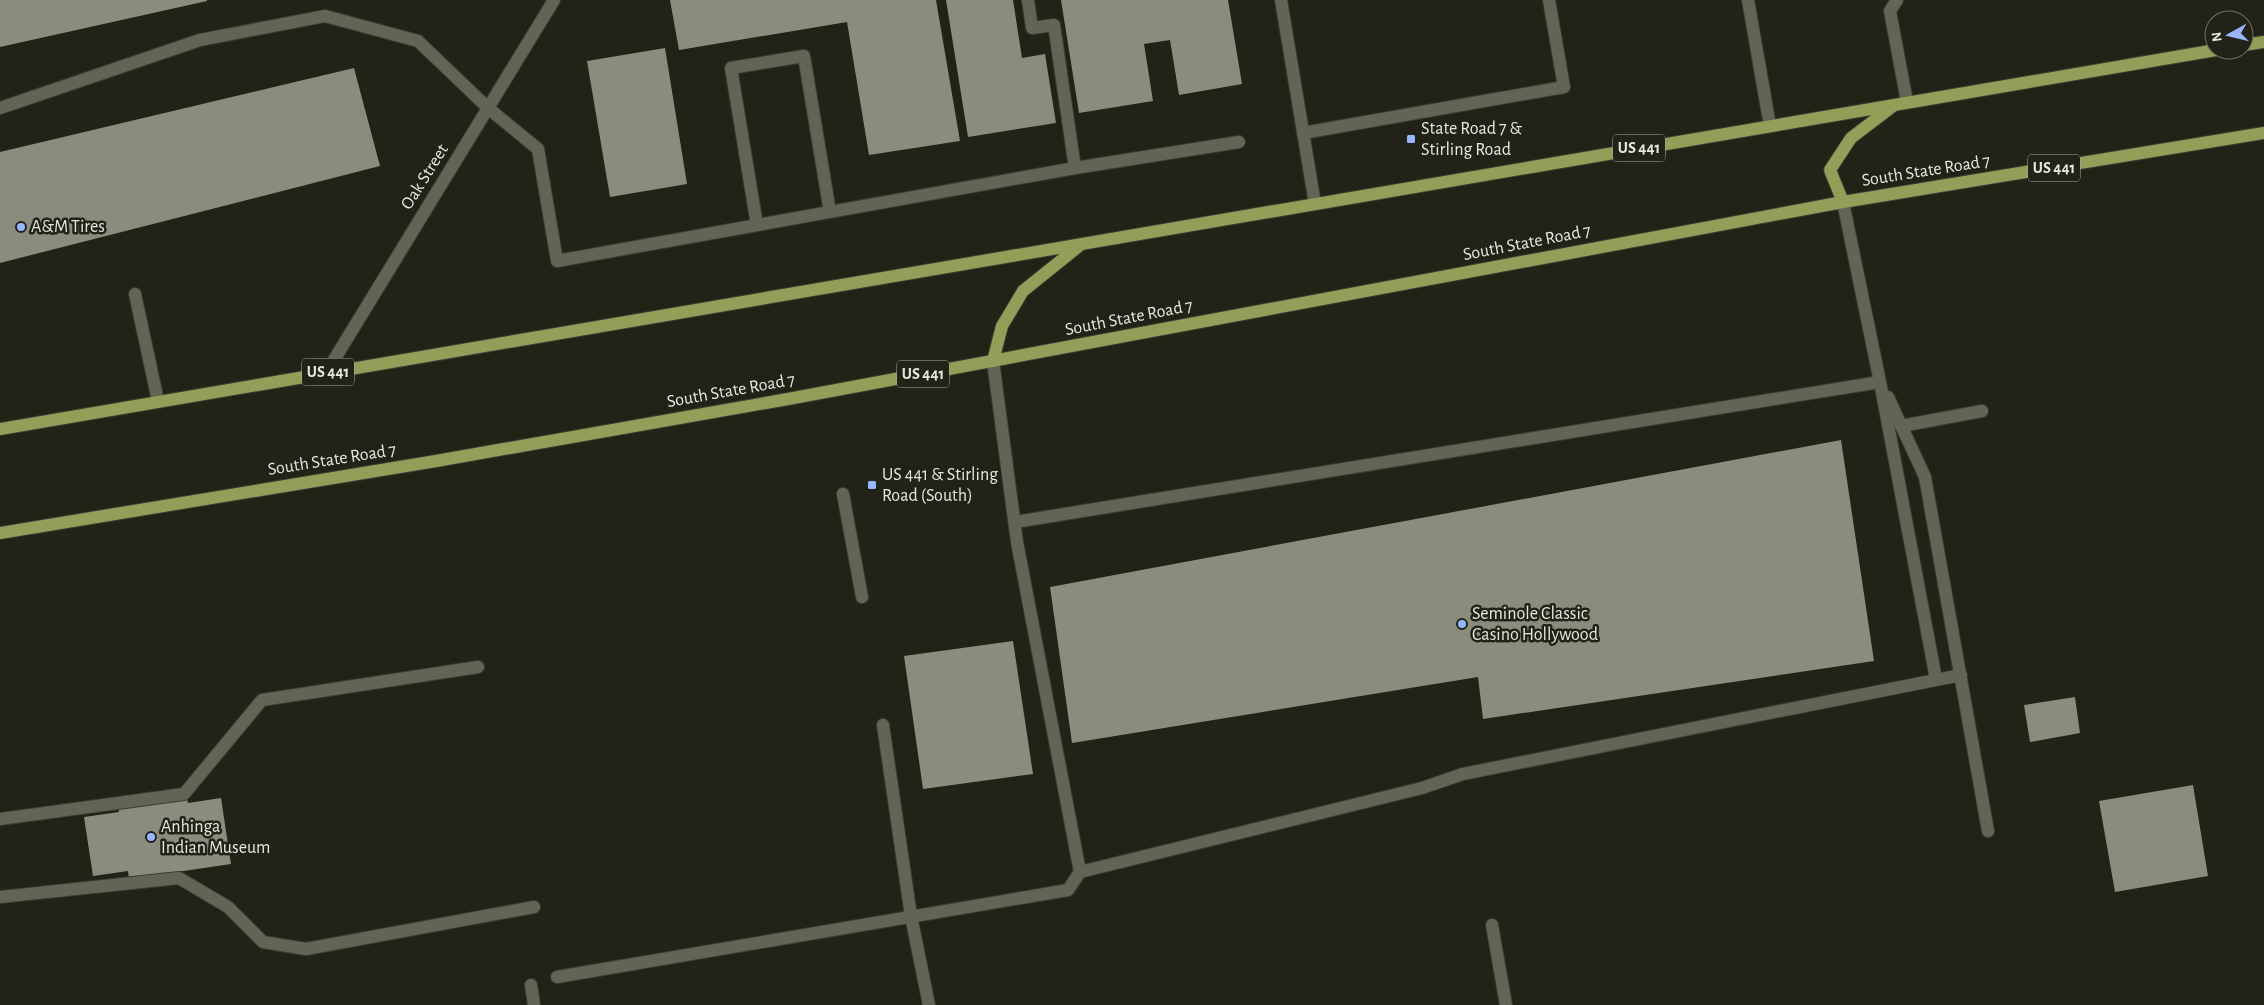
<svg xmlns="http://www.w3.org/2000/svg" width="2264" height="1005" font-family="'Alegreya Sans',sans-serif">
  <rect width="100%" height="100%" fill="#212317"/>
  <g fill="#8a8d7d">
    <path d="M0,0h207v1l-207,46z"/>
    <path d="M670,0h266l24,141 -91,14 -22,-133 -168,28z"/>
    <path d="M946,0h67l9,58 23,-4 11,69 -88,14z"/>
    <path d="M1061,0h167l14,84 -63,11 -9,-55 -26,4 9,57 -74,12z"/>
    <path d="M665,48l22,136 -77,13 -23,-136z"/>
    <path d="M354,68l26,98 -380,97v-111z"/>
    <path d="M1841,440l33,221 -391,58 -5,-42 -406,66 -22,-156z"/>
    <path d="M1013,641l20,133 -110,15 -19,-133z"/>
    <path d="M2075,697l5,36 -50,9 -6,-37z"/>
    <path d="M2193,785l15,91 -93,16 -16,-91z"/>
    <path d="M185,790l3,13 33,-5 10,66 -102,15 -1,-8 -35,5 -9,-59 35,-5 -2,-11z"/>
  </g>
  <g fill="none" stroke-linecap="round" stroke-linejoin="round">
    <g stroke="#3b3d33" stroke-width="14">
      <g id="lane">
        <path d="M1028,0l4,28 22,-3 21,143"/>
        <path d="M1281,0l34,204"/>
        <path d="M1748,0l22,126"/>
        <path d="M1897,0l-7,11 17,91"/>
        <path d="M0,108l200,-68 125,-24 93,25 70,67 50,41 19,112 518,-93 164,-26"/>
        <path d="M1303,133l261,-46 -15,-87"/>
        <path d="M1843,202l37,180 56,297"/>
        <path d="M757,225l-26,-157 73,-12 26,156"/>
        <path d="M135,294l23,107"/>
        <path d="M993,361l24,181 63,330"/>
        <path d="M1888,397l37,80 63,354"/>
        <path d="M1901,426l81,-15"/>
        <path d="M843,494l19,103"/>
        <path d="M1015,522l865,-140"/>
        <path d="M883,725l28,191 18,89"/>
        <path d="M0,819l184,-25 78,-94 216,-33"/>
        <path d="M0,897l179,-19 49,29 35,35 43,7 228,-42"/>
        <path d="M1492,925l14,80"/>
        <path d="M557,977l511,-87 12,-18 342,-84 41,-14 498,-99"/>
        <path d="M531,985l3,20"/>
      </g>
    </g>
    <g stroke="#3b3d33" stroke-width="14">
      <path id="street" d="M326,373l228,-373"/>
    </g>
    <g stroke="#3b3d33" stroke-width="14">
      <g id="primary">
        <path d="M2244,45l20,-3"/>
        <path d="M1843,202l-13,-32 21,-32 42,-32"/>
        <path d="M993,361l9,-35 21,-35 56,-45"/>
        <path d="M0,429l2216,-379"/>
        <path d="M0,533l436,-72 352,-62 1055,-197 421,-69"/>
      </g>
    </g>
    <use href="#lane" stroke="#626556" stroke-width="12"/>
    <use href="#street" stroke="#626556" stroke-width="12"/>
    <use href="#primary" stroke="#949e58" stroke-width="12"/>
  </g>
  <g fill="#97b6fd" stroke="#212317" stroke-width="2">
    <rect x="1406" y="134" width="10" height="10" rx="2.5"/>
    <circle cx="21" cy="227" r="5"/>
    <rect x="867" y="480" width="10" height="10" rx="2.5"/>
    <circle cx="1462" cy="624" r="5"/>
    <circle cx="151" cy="837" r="5"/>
  </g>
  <g text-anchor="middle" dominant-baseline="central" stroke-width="5" stroke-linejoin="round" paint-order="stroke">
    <g fill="#212317" stroke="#aaaca2" stroke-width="1">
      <rect x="1613" y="134.5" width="52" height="27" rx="4"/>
      <rect x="2028" y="154.5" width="52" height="27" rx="4"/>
      <rect x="302" y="358.5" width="52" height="27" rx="4"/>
      <rect x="897" y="360.5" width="52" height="27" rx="4"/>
    </g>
    <g font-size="16" font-weight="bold" fill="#e5e6de">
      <text x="1639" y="148">US 441</text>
      <text x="2054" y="168">US 441</text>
      <text x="328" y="372">US 441</text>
      <text x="923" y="374">US 441</text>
    </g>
    <g font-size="18" fill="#e5e6de" stroke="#212317" text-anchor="start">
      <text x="1421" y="129">State Road 7 &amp;<tspan x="1421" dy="21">Stirling Road</tspan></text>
      <text x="31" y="227">A&amp;M Tires</text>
      <text x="882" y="475">US 441 &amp; Stirling<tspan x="882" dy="21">Road (South)</tspan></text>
      <text x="1472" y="614">Seminole Classic<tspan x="1472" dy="21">Casino Hollywood</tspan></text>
      <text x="161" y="827">Anhinga<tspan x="161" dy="21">Indian Museum</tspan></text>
    </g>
    <g font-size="18" fill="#e5e6de" stroke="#212317">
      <text transform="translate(1926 171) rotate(-9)">South State Road 7</text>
      <text transform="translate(425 177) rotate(-58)">Oak Street</text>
      <text transform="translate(1527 243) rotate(-11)">South State Road 7</text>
      <text transform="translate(1129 318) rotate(-11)">South State Road 7</text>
      <text transform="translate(731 391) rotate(-10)">South State Road 7</text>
      <text transform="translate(332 460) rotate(-9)">South State Road 7</text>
    </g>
  </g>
  <g transform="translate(2229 35) rotate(262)"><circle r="24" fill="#212317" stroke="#6f7167"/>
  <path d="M0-4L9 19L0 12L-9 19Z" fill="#97b6fd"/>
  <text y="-8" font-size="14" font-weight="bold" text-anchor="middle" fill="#e5e6de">N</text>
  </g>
</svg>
